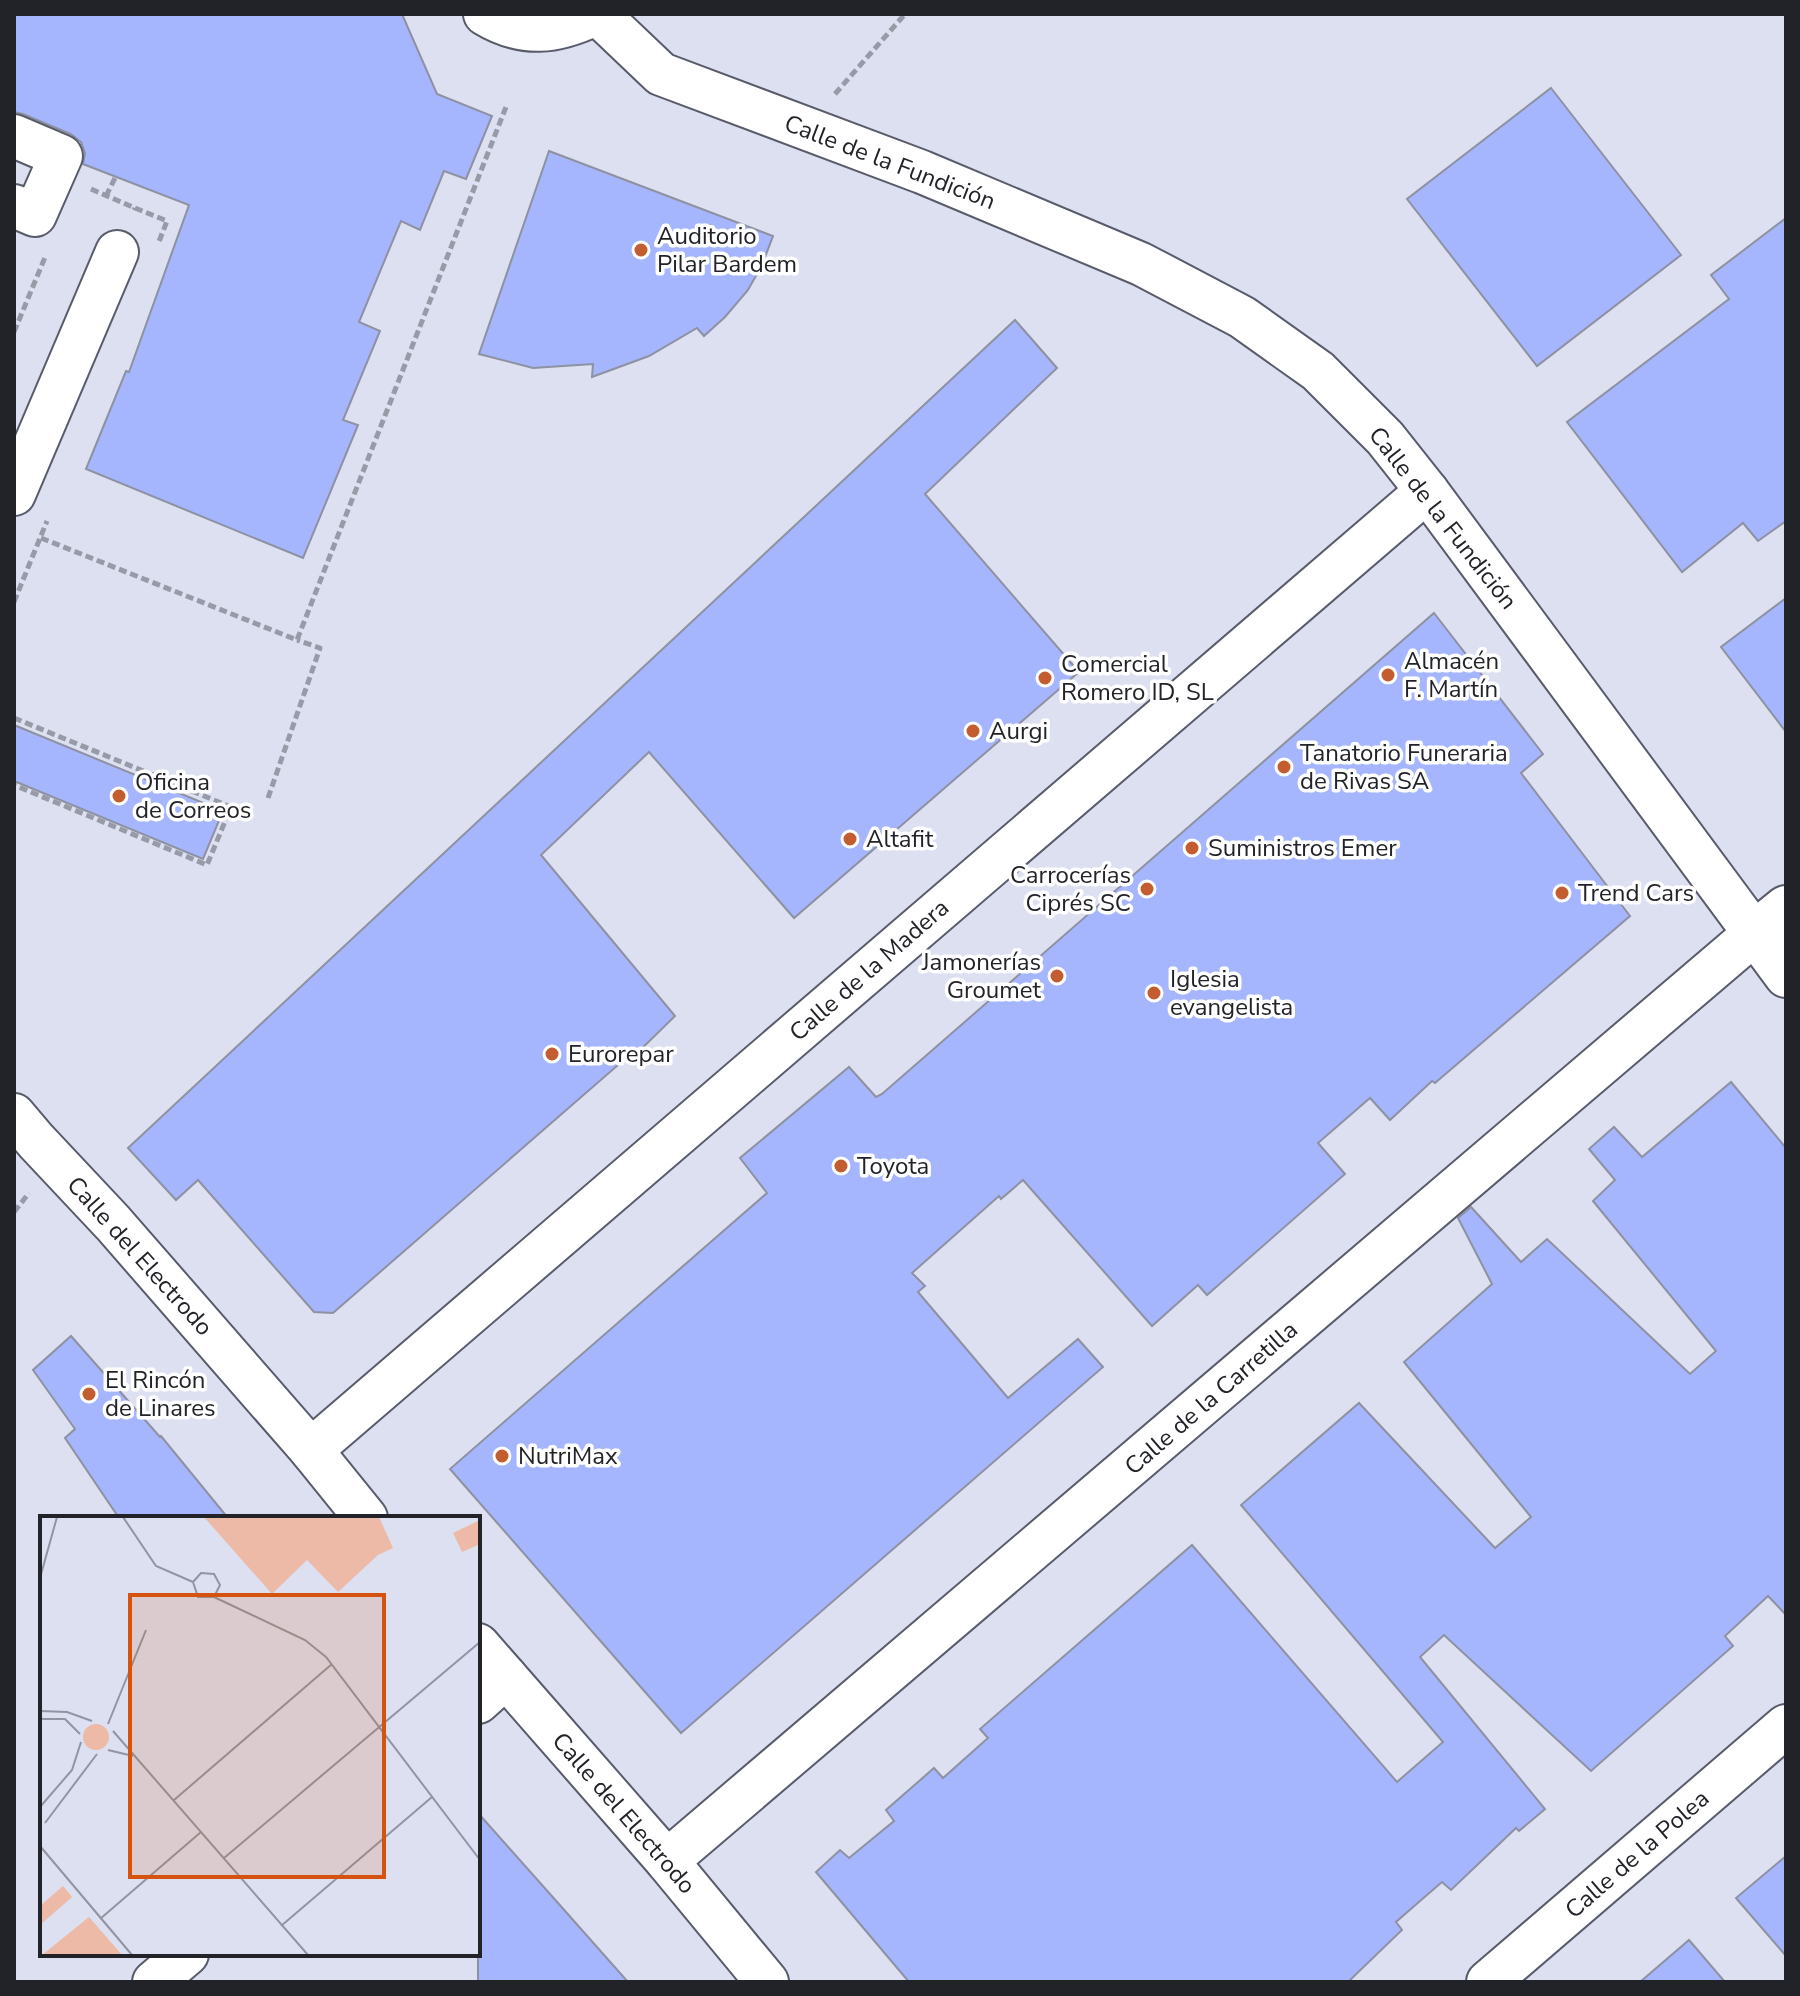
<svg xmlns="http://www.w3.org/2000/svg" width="1800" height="1996" font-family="'Nunito Sans',sans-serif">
  <rect width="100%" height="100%" fill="#dce0f1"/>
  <g fill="#a6b6fe" stroke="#8d91a0" stroke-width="2">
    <path d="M14,14h388l35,80 55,22 -26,63 -22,-8 -24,59 -19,-9 -42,101 21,9 -37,89 15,5 -55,133 -217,-89 40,-98 3,1 60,-167 -106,-41 2,-11 -4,-11 -10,-8 -48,-20 -9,-2z"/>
    <path d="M1551,88l130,167 -144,111 -130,-167z"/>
    <path d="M549,151l224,85 -11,29 -14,25 -23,27 -21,19 -7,-8 -48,28 -57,21 1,-13 -60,4 -54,-14z"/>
    <path d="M1786,218v303l-28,20 -15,-18 -61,49 -115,-150 162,-123 -18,-24z"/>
    <path d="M1015,320l42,48 -132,126 154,178 -285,246 -145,-166 -108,103 134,161 -46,45 -3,-3 -293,255 -19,-1 -116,-132 -22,20 -48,-52z"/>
    <path d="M1786,598v134l-65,-85z"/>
    <path d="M1434,613l109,141 -22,19 109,143 -195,167 -3,-2 -42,39 -20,-22 -52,45 27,31 -138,121 -9,-10 -46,41 -129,-146 -22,19 -2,-3 -87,77 13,13 -7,6 90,106 70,-59 25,28 -422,366 -231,-264 317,-276 -27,-35 109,-91 27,30 6,-3z"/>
    <path d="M14,725l209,86 -20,48 -189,-78z"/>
    <path d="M1731,1082l55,66v467l-18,-19 -43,40 8,10 -142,125 -147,-136 -24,22 125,152 -26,22 -3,-3 -65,62 -9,-8 -22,19 -24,21 6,8 -54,52h-439l-93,-110 24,-22 9,8 45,-37 -8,-11 48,-42 9,10 45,-40 -8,-9 212,-184 205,237 46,-40 -202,-237 118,-102 136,145 36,-31 -127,-155 88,-78 -34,-66 13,-11 50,55 26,-23 143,135 26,-23 -123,-150 22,-21 -26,-31 25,-22 28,30z"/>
    <path d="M71,1336l89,101 1,-1 67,82h-109l-54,-80 10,-9 -42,-59z"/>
    <path d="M478,1813l80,90 70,79h-150z"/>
    <path d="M1786,1856v100l-50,-58z"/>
    <path d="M1689,1940l36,42h-85z"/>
  </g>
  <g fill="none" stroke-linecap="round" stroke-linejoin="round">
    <g stroke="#585b6a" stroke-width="46">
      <g id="street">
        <path d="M485,14c38,23 71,19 110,0"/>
        <path d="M598,14l63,60 261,98 219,92 101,53 76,54 67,67 42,53 359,485"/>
        <path d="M14,136l47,20 -26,59 -21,-9"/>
        <path d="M14,494l103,-242"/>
        <path d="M14,1115l22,26 77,82 198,227 55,68"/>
        <path d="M311,1450l1116,-959"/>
        <path d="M478,1645l189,216 100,121"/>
        <path d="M478,1702l28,-25"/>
        <path d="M667,1861l1087,-927"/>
        <path d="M154,1982l33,-28"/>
        <path d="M1488,1982l298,-256"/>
      </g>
    </g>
    <g stroke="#585b6a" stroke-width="48">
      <path id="secondary" d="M1754,934l32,-26"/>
    </g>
    <g stroke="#979ba8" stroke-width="5" stroke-dasharray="8 4" stroke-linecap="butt">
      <path d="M835,94l70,-80"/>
      <path d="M91,189l44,19 -1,2"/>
      <path d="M106,196l10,-20"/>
      <path d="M135,208l32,13 -9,23"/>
      <path d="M14,332l32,-77"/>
      <path d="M41,538l256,102 209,-533"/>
      <path d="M14,602l33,-81"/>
      <path d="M14,718l217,89 -24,58 -193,-80"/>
      <path d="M268,798l52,-150 -23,-8"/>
      <path d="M14,1212l15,-19"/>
    </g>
    <use href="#street" stroke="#fff" stroke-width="42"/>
    <use href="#secondary" stroke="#fff" stroke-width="44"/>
  </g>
  <g fill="#c35d2f" stroke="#fff" stroke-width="3">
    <circle cx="641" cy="250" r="8"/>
    <circle cx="1388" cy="675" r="8"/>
    <circle cx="1045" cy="678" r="8"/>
    <circle cx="973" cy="731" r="8"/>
    <circle cx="1284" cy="767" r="8"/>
    <circle cx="119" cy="796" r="8"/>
    <circle cx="850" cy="839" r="8"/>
    <circle cx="1192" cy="848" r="8"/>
    <circle cx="1147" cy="889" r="8"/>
    <circle cx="1562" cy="893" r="8"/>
    <circle cx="1057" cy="976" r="8"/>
    <circle cx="1154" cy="993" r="8"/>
    <circle cx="552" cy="1054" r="8"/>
    <circle cx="841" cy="1166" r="8"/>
    <circle cx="89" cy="1394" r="8"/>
    <circle cx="502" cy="1456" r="8"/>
  </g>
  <g text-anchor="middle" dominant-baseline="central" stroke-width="7" stroke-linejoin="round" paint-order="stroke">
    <g font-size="24" fill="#212329" stroke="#fff">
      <text transform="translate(890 162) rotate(21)">Calle de la Fundición</text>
      <text transform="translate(1443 518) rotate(52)">Calle de la Fundición</text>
      <text transform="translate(869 970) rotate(-41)">Calle de la Madera</text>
      <text transform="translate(140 1256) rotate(48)">Calle del Electrodo</text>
      <text transform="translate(1211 1398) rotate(-41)">Calle de la Carretilla</text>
      <text transform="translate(624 1813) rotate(49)">Calle del Electrodo</text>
      <text transform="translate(1637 1854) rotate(-41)">Calle de la Polea</text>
    </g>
    <g font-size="24" fill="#212329" stroke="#fff" text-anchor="start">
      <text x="657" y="236">Auditorio<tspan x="657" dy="28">Pilar Bardem</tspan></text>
      <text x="1404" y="661">Almacén<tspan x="1404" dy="28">F. Martín</tspan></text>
      <text x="1061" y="664">Comercial<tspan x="1061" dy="28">Romero ID, SL</tspan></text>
      <text x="989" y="731">Aurgi</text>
      <text x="1300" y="753">Tanatorio Funeraria<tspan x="1300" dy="28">de Rivas SA</tspan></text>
      <text x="135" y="782">Oficina<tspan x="135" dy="28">de Correos</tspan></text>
      <text x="866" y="839">Altafit</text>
      <text x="1208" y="848">Suministros Emer</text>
      <text x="1131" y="875" text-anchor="end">Carrocerías<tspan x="1131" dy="28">Ciprés SC</tspan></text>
      <text x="1578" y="893">Trend Cars</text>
      <text x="1041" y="962" text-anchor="end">Jamonerías<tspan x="1041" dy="28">Groumet</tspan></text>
      <text x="1170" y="979">Iglesia<tspan x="1170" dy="28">evangelista</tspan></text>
      <text x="568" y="1054">Eurorepar</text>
      <text x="857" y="1166">Toyota</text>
      <text x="105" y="1380">El Rincón<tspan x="105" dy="28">de Linares</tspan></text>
      <text x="518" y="1456">NutriMax</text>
    </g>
  </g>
  <g transform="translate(40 1516)">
    <rect width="440" height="440" fill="#dce0f1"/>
    <path d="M43 221a13 13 0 1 1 26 0a13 13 0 1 1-26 0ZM23,370l9,11 -32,28v-19z" fill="#ecbaa6"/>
    <path d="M164,1h175l14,31 -15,7 -40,37 -31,-32 -35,34zM440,4v24l-18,8 -9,-19zM49,401l33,38h-80z" fill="#ecbaa6"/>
    <path fill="none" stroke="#9194a1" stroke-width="2" d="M83,1l33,49 37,16M0,62l17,-61M153,66l8,-9 13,1 6,11 -6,12M153,66l5,15h16M174,81l91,43 21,17 154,203M0,195l27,1 25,9M0,203h25l15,15M68,208l38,-94M73,215l195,224M68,234l25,6M134,284l158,-136M0,291l32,-37 9,-28M5,307l52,-69M0,330l92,109M184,342l256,-216M60,403l101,-87M241,410l151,-129"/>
    <path fill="#d4540f" fill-opacity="0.15" stroke="#d4540f" stroke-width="4" d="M90,79h254v282h-254z"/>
    <rect width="440" height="440" fill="none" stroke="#212329" stroke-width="4"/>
  </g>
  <rect width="1800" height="1996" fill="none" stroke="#212329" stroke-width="32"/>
</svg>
